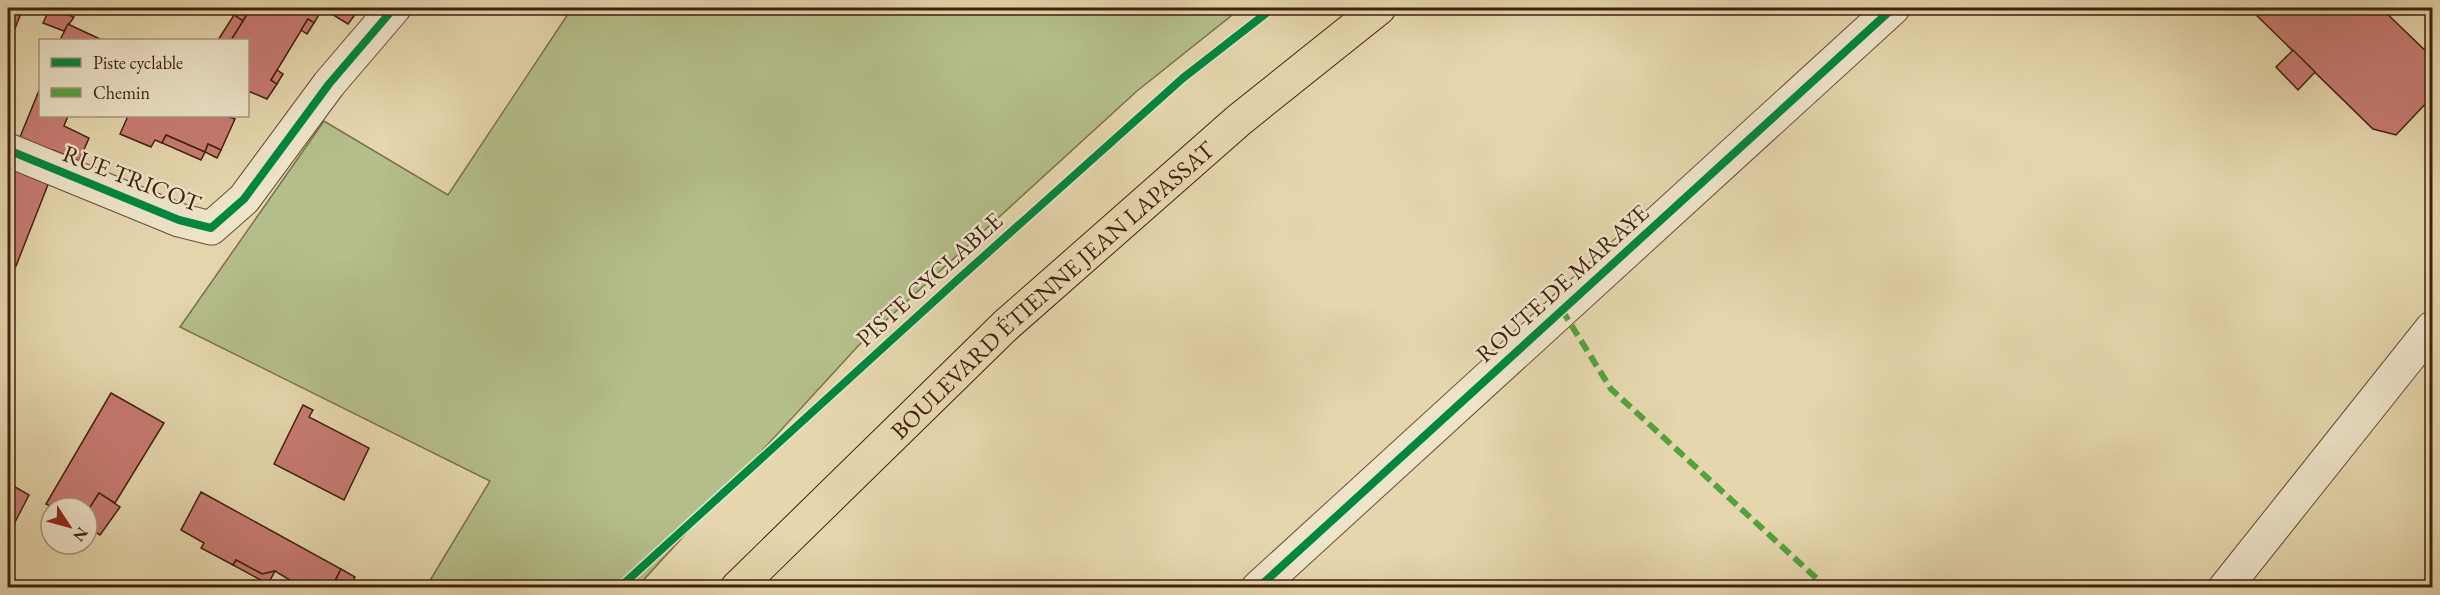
<svg xmlns="http://www.w3.org/2000/svg" width="2440" height="595" font-family="'EB Garamond',serif">
  <rect width="100%" height="100%" fill="#e5d6ad"/>
  <filter id="stains"><feTurbulence type="fractalNoise" baseFrequency=".00333" numOctaves="4"/><feColorMatrix values="0 0 0 0 .2 0 0 0 0 .09 0 0 0 0 .02 0 0 0 .5 -.17"/></filter>
  <radialGradient id="worn" r=".72"><stop offset=".6" stop-color="#630" stop-opacity="0"/><stop offset="1" stop-color="#630" stop-opacity=".3"/></radialGradient>
  <path fill="#b4be8a" stroke="#7a704b" stroke-width="1.5" d="M572,8h669l-104,83 -278,254 -222,242h-211l64,-106 -310,-154 144,-206 124,74z"/>
  <g fill="#c87b73" stroke="#40210c" stroke-width="1.5">
    <path d="M8,8h15l-9,23 -6,-2z"/>
    <path d="M50,8l24,9 -10,14 -21,-8z"/>
    <path d="M238,8h13l-8,13 -9,-6z"/>
    <path d="M251,8h72l-9,15 -6,-4 -37,61 6,4 -10,15 -19,-8v-51h-17z"/>
    <path d="M322,8h38l-12,16z"/>
    <path d="M2249,8h132l51,49v40l-36,38 -23,-6z"/>
    <path d="M234,15l9,6 -12,19h-13z"/>
    <path d="M308,19l6,4 -7,11 -6,-4z"/>
    <path d="M68,24l2,1 32,15h-42z"/>
    <path d="M2293,50l22,22 -17,18 -22,-23z"/>
    <path d="M277,70l6,4 -6,10 -6,-4z"/>
    <path d="M40,88v28h28l-4,10 25,12 -10,23 -26,-11 -1,2 -32,-15z"/>
    <path d="M128,116h98l9,3 -14,31 -13,-6 -3,8 -39,-17 -4,8 -7,-3 -4,7 -31,-13z"/>
    <path d="M166,135l39,17 -4,8 -39,-17z"/>
    <path d="M208,144l13,6 -4,8 -12,-6z"/>
    <path d="M16,169l33,13 -33,84 -8,-3v-64l2,1 4,-8 -6,-3z"/>
    <path d="M111,393l53,30 -49,80 -16,-10 -12,19v-4h-33l-8,-4z"/>
    <path d="M303,405l10,5 -4,7 60,31 -25,52 -70,-36z"/>
    <path d="M10,484l19,11 -15,29 -6,-3v-32z"/>
    <path d="M201,492l140,77 -10,19h-28l-28,-17 -13,3 -26,-14 -3,5 -32,-17 3,-5 -23,-13z"/>
    <path d="M99,493l21,14 -20,28 -13,-8v-15z"/>
    <path d="M236,560l26,14 13,-3 -7,13 -35,-19z"/>
    <path d="M341,569l14,8 -6,11h-17z"/>
  </g>
  <g fill="none" stroke-linecap="round" stroke-linejoin="round">
    <g stroke="#694e34" stroke-width="35">
      <g id="minor">
        <path d="M8,150l171,70 32,8 33,-29 85,-115 65,-76"/>
        <path d="M1258,588l635,-580"/>
        <path d="M2225,588l207,-260"/>
      </g>
    </g>
    <g stroke="#40210c" stroke-width="35">
      <g id="major">
        <path id="s1" d="M737,588l268,-262 234,-206 140,-112"/>
      </g>
    </g>
    <use href="#minor" stroke="#eee4ca" stroke-width="33"/>
    <use href="#major" stroke="#e5d6ad" stroke-width="33"/>
    <path stroke="#54a23e" stroke-width="6" stroke-dasharray="12 6" stroke-linecap="butt" d="M1562,310l49,79 216,199"/>
    <g stroke="#eee4ca" stroke-width="11">
      <g id="cycleway">
        <path d="M8,150l171,70 32,8 33,-29 85,-115 65,-76"/>
        <path d="M619,588l335,-305 229,-205 90,-70"/>
        <path d="M1258,588l635,-580"/>
      </g>
    </g>
    <use href="#cycleway" stroke="#00873e" stroke-width="8"/>
  </g>
  <g text-anchor="middle" dominant-baseline="central" stroke-width="5" stroke-linejoin="round" paint-order="stroke">
    <g font-size="24" fill="#40210c" stroke="#eee4ca">
      <text transform="translate(132 178) rotate(21)">RUE TRICOT</text>
      <text transform="translate(929 279) rotate(-42)">PISTE CYCLABLE</text>
      <text transform="translate(1562 283) rotate(-42)">ROUTE DE MARAYE</text>
      <text stroke="none"><textPath href="#s1" startOffset="434">BOULEVARD ÉTIENNE JEAN LAPASSAT</textPath></text>
    </g>
  </g>
  <rect width="2440" height="595" fill="none" stroke="#e5d6ad" stroke-width="30"/>
  <rect x="9" y="9" width="2422" height="577" fill="none" stroke="#40210c" stroke-width="3"/>
  <rect x="15" y="15" width="2410" height="565" fill="none" stroke="#40210c" stroke-width="1.5"/>
  <rect x="39" y="39" width="210" height="78" fill="#eee4ca" stroke="#a8967e" stroke-width="1.5"/>
  <rect x="51" y="58" width="30" height="9" fill="#00873e" stroke="#a8967e" stroke-width="1.5"/>
  <text x="93" y="69" font-size="18" fill="#40210c">Piste cyclable</text>
  <rect x="51" y="88" width="30" height="9" fill="#54a23e" stroke="#a8967e" stroke-width="1.5"/>
  <text x="93" y="99" font-size="18" fill="#40210c">Chemin</text>
  <g transform="translate(69 526) rotate(126)"><circle r="28" fill="#eee4ca" stroke="#a8967e" stroke-width="1.5"/>
  <path d="M0-4.5L10 22L0 15L-10 22Z" fill="#8f2418"/>
  <text y="-9" font-size="16" font-weight="bold" text-anchor="middle" fill="#40210c">N</text>
  </g>
  <rect width="100%" height="100%" filter="url(#stains)"/>
  <rect width="100%" height="100%" fill="url(#worn)"/>
</svg>
